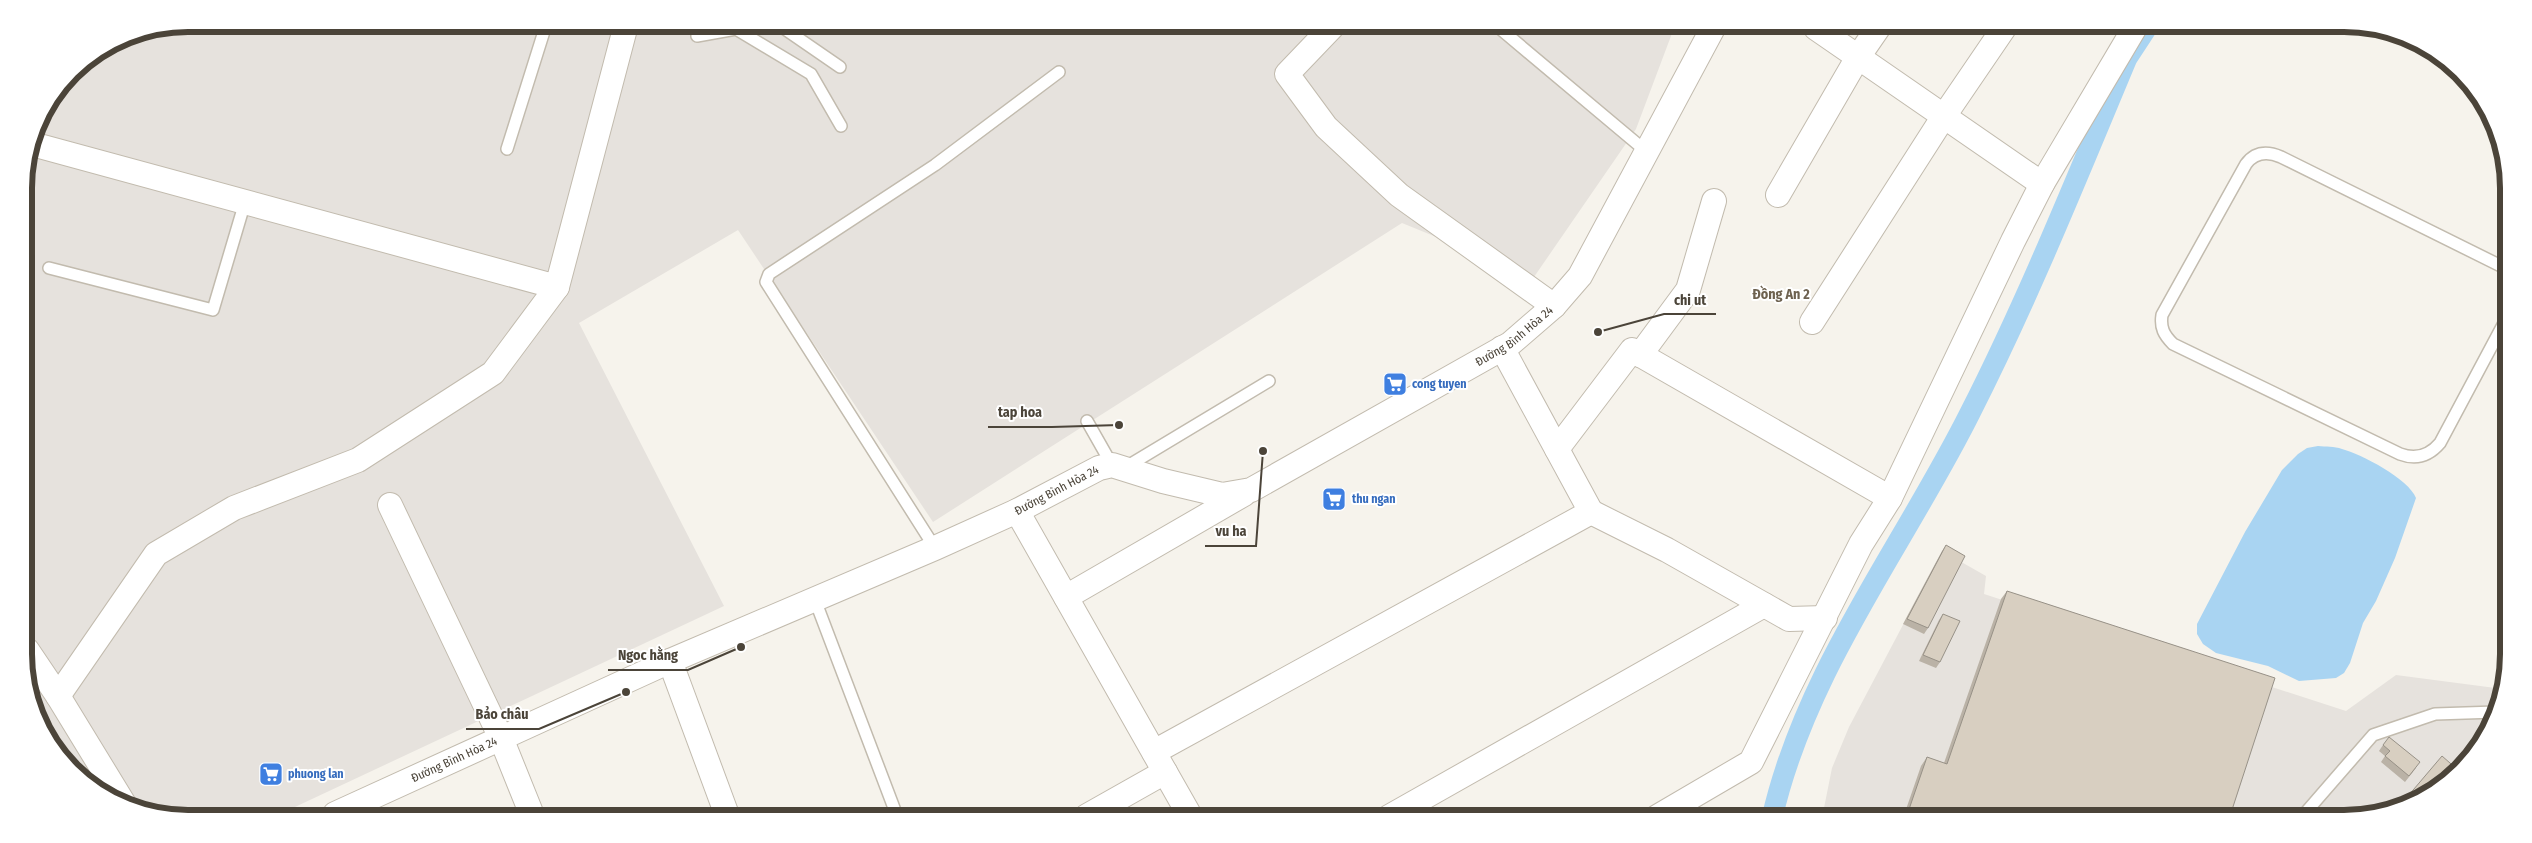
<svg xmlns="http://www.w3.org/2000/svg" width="2532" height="843" font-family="'Fira Sans Condensed',sans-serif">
  <rect width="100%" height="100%" fill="#f6f3ec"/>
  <g fill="#e6e2dd">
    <path d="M188,24l1486,4 -38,101 -102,148 -132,-54 -469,299 -195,-292 -159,93 145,283 -444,208h-135l-48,-22 -32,-28 -38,-77 -3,-509 12,-53 36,-53 53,-36z"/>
    <path d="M1942,551l44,25 -2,18 362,117 50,-36 107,14v9l-23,48 -36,39 -37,22 -53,12 -532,-1 10,-50 17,-41z"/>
  </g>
  <path fill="#a9d4f2" d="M2318,446c8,1 16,0 24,3 19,5 67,30 74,49l-21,60 -19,43 -13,22 -13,40 -6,10 -8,5 -37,3 -31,-15 -52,-13 -13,-9 -6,-10v-10l48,-92 37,-62 16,-16 9,-6z"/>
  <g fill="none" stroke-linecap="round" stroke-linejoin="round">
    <path stroke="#a9d4f2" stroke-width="21" d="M1772,818c34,-149 131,-271 198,-405 59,-116 107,-236 157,-355l19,-29"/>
    <g stroke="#c2bbae" stroke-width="14">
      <g id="service">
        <path d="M701,25l-4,11 39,-7 75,45 30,52"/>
        <path d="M779,25l61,42"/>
        <path d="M1498,27l149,125"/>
        <path d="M507,149l39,-124"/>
        <path d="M49,268l164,42 32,-108"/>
        <path d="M2504,323l-64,120c-11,13 -24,17 -40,11l-227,-110c-9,-9 -13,-16 -11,-29l84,-151c9,-12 21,-13 35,-7l224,111"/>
        <path d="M1087,421l25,44"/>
        <path d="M1126,467l143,-86"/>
        <path d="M935,548l-169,-266 3,-8 166,-109 124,-93"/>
        <path d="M815,600l79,208"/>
        <path d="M2300,819l73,-84 62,-21 61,-2"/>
      </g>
    </g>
    <g stroke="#c2bbae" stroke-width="26">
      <g id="minor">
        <path d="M1332,27l-45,47 39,53 73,68 155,111"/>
        <path d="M1816,28l226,156"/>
        <path d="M32,144l525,143 69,-262"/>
        <path d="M1778,195l80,-138 20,-29"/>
        <path d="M1812,322l132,-206 60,-88"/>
        <path d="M1640,355l48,-65 26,-89"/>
        <path d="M1557,449l75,-99 258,148"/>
        <path d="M390,505l111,233 31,77"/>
        <path d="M1017,511l173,305"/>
        <path d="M1591,512l76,38 122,69 36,-1"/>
        <path d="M1066,597l178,-103"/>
        <path d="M27,650l31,46 98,-142 78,-46 124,-48 135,-87 64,-86"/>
        <path d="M670,661l57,154"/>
        <path d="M58,696l66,108"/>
        <path d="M1154,752l437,-240 -89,-164"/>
        <path id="s1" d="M335,814l335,-153 265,-113 82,-37 82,-43 13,-3 51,16 59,14 29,-5 259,-146 44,-38 26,-30 133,-248"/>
        <path d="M1087,816l78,-44"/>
        <path d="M1389,817l375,-212"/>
        <path d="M1657,817l94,-55 110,-218 29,-46 123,-257 29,-57 92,-155"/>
      </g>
    </g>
    <use href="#service" stroke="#fff" stroke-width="11"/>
    <use href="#minor" stroke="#fff" stroke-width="24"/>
  </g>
  <g fill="#bab2a6">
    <path d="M1946,545l-18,83 -4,6 -21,-10 39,-73z"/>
    <path d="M2007,591l222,228 -326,-1 18,-52 6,-9 17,6 57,-164z"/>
    <path d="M1943,614l-3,48 -4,6 -17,-7 20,-41z"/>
    <path d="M2383,745l33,23 -11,14 -24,-20 4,-6 -6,-5z"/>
  </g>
  <g fill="#d8cfc1" stroke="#979187">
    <path d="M1946,545l19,11 -37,72 -21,-9z"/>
    <path d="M2007,591l268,87 -46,141 -116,-1 -5,-1 -1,1h-201l21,-61 20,7z"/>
    <path d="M1943,614l17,7 -20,41 -17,-7z"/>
    <path d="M2389,737l31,25 -11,14 -24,-20 5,-5 -7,-6z"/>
    <path d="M2442,756l16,14 -14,15 -37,22 -10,2z"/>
  </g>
  <defs>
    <g id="supermarket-square" transform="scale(1.25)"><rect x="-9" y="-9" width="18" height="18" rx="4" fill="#3f7fe0" stroke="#fff"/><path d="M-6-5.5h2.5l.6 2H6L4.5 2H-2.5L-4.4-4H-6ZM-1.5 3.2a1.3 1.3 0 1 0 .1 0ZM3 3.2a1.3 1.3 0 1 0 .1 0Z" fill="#fff"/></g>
  </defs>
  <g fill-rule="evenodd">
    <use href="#supermarket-square" x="1395" y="384"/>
    <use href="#supermarket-square" x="1334" y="499"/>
    <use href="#supermarket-square" x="271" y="774"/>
  </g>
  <g text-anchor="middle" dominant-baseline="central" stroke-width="4" stroke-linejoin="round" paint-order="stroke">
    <g font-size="12" fill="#4b4439" stroke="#fff">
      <text stroke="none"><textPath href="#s1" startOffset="1301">Đường Bình Hòa 24</textPath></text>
      <text stroke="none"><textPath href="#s1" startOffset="791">Đường Bình Hòa 24</textPath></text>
      <text stroke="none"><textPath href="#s1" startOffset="131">Đường Bình Hòa 24</textPath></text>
    </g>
    <g font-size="12" font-weight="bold" fill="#366cbe" stroke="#fff" text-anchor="start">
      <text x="1412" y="384">cong tuyen</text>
      <text x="1352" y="499">thu ngan</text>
      <text x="288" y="774">phuong lan</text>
    </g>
    <g font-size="14" font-weight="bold" fill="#6e6250" stroke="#fff">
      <text x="1781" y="294">Đồng An 2</text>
    </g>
  </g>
  <path d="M0 0H2532V843H0ZM188 32H2344A156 156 0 0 1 2500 188V654A156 156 0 0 1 2344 810H188A156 156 0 0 1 32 654V188A156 156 0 0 1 188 32Z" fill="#fff" fill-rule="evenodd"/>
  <path fill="none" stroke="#4b4439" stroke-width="6" d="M188 32H2344A156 156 0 0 1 2500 188V654A156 156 0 0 1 2344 810H188A156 156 0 0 1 32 654V188A156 156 0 0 1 188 32Z"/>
  <path fill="none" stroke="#4b4439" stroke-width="2" d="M1598 332L1664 314H1716M1119 425L1052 427H988M1263 451L1256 546H1205M741 647L688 670H608M626 692L539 729H466"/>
  <g fill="#4b4439" stroke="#fff" stroke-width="2">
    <circle cx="1598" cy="332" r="5"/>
    <circle cx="1119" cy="425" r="5"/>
    <circle cx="1263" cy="451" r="5"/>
    <circle cx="741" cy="647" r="5"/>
    <circle cx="626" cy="692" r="5"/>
  </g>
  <g font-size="14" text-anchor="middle" font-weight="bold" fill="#4b4439" stroke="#fff" stroke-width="4" stroke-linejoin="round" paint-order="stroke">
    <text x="1690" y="305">chi ut</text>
    <text x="1020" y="417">tap hoa</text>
    <text x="1231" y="536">vu ha</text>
    <text x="648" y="660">Ngoc hằng</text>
    <text x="502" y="719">Bảo châu</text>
  </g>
</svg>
